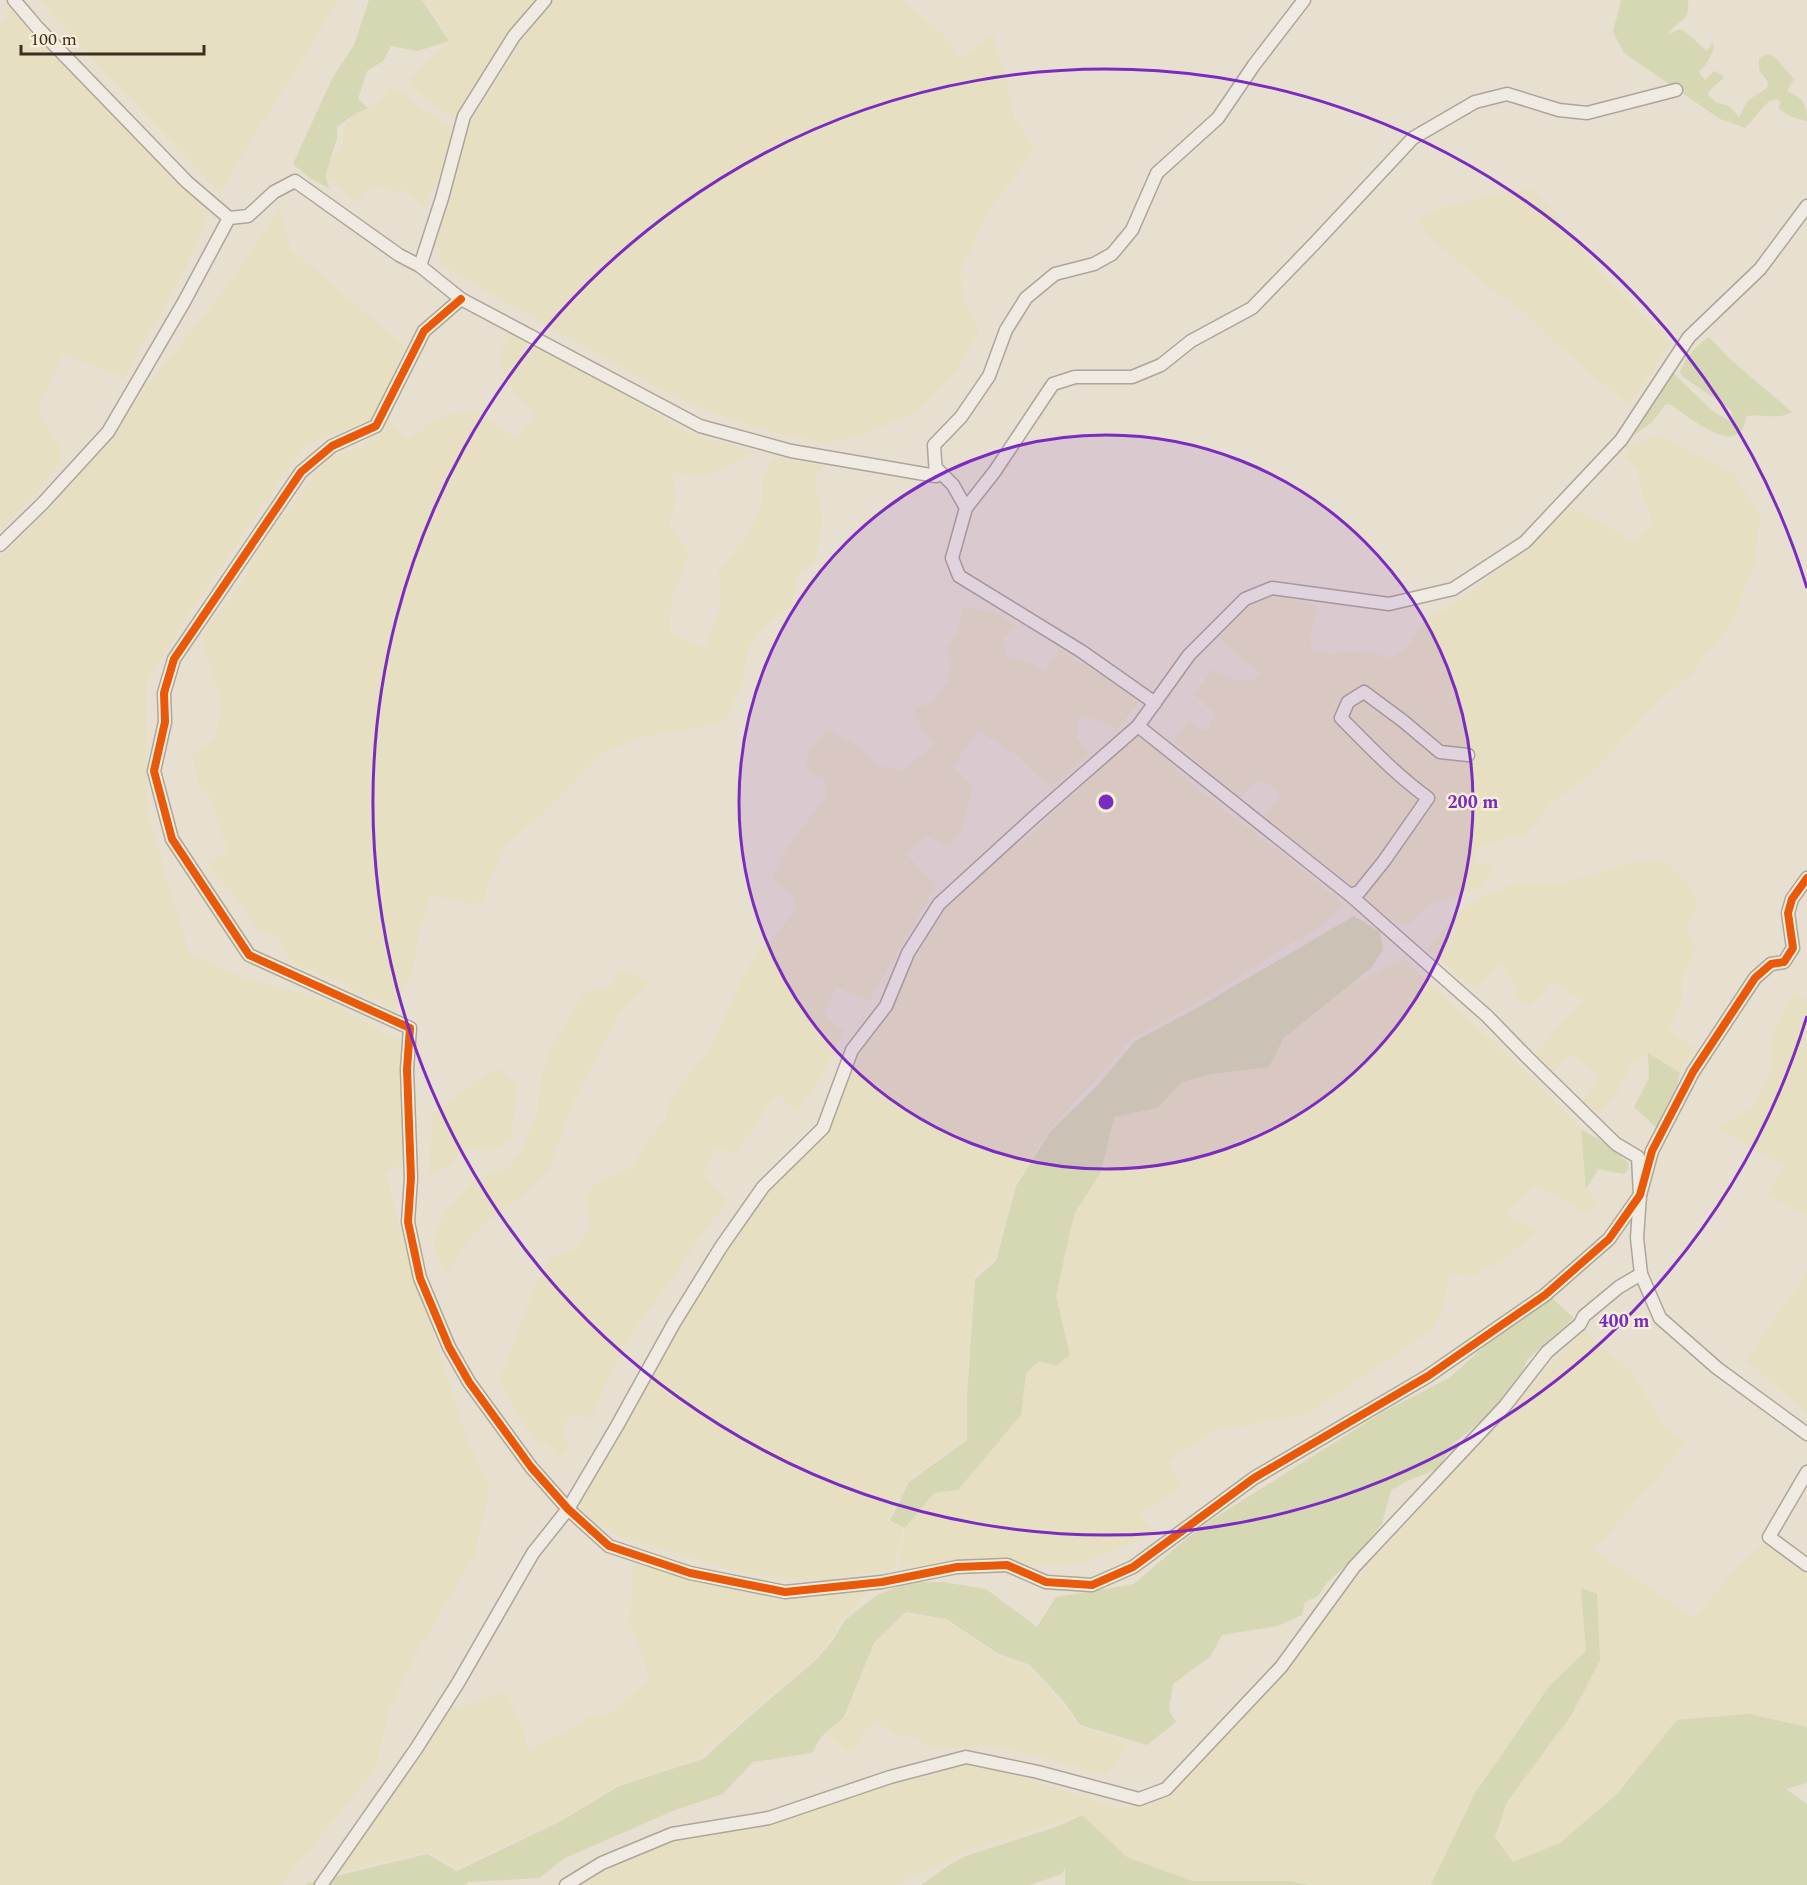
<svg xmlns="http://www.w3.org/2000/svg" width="1807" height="1885" font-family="Spectral,serif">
  <rect width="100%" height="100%" fill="#e7e0d1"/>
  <g fill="#e6dfc2">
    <path d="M38,0h301l-120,193z"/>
    <path d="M424,0h115l-24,25 -28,48 -23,31 -9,15 -31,-21 -16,-16 41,-41 -13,-26z"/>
    <path d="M554,0h349l42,36 14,20 6,-1 28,-21 14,47 8,40 19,25 -14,23 -34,45 -13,33 -13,24 4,30 15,31 -23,39 -36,39 -60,26 -34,7 -51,-10 -56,-18 -54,-23 -207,-117 -20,-14 3,-12 -8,-6 18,-53 15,-61 49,-77 8,-18z"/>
    <path d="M7,2l36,40 71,71 95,100 -24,58 -61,106 -61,-23 -25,55 26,47 -28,38 -36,36v-508l7,-6z"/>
    <path d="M389,86l14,7 25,20 23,14 -2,17 -10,31 -14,34 -23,-20 -10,4 -16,-10 -9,6 -9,13 -33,-25 6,-15 12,-19 1,-15 9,-13 29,-15z"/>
    <path d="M1526,190h7l19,21 12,18 19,20 17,24 25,22 15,18 31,30 -42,63 -76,-65 -28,-28 -37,-26 -31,-26 -27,-24 -13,-17 22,-12 50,-12z"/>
    <path d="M280,208l11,41 114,97 -20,48 -13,25 -67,26 -116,169 -43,69 1,128 43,144 57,24 74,19 78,42 5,120 -18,15 16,60 64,201 24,51 -15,68 -57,96 -27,55 -16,64 -80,97 -12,18h-283v-1327l54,-54 167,-210z"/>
    <path d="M508,332l33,14 148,87 65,19 -45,23 -37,-2 5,25 -8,26 21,29 -19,49 -1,30 35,17 16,-44 -3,-35 30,-35 13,-27 2,-33 11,-16 50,6 -10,14 9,38 -7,41 -19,18 -5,29 -32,25 -13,20 -3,29 -19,42 -40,10 -39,5 -43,16 -56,58 -41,35 -18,38 -5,19 -17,2 -34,-10 -11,29 -8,45 -19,42 -57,-29 -45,-18 -13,-25 -20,-7 -27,-38 -25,-28 21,-15 -8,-19 -8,-31 -13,-14 -7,-33 22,-13 8,-34 -19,-63 3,-14 33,-43 30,-50 41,-56 20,-23 27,-8 28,-17 2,-15 22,23 24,-20 39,-11 45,30 16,-22 -2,-8 -15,-15 -10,-17 -7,-18z"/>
    <path d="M1660,436l76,39 24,41 -5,47 -23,60 -42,53 -28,22 -71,76 -39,28 -26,33 -31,6 -20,10 4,12 15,4 -12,20 -54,18 -22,21 -16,-6 -48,-43 -80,-59 18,-21 -8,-12 -11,-4 -8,3 -13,14 -65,-56 14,-23 10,10 9,1 7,-15 -20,-20 17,-26 20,10 22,1 6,-7 -40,-33 12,-20 26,-20 22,-4 38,11 -8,27 2,16 15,4 39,-3 24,7 17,-10 18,-29 25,-12 59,-45 60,-56 66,36 17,-20 -8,-22 -7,-31 -14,-12 6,-11z"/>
    <path d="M964,607l33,6 18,13 -12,13 3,17 26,7 13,9 15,-22 60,37 18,15 -23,31 -3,-6 -26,-11 -9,4v18l12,17 -37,31 -9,-5 -26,-26 -39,-25 -25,37 20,20 -11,43 -13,17 -22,-11 -22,17 31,32 -19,34 -48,82 -33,-14 -12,28 20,16 -21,43 -27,39 -17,-18 -12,11 -9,17 -23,30 -20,-5 -13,28 26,26 -29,35 -19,32 -47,62 -26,49 -16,39 -21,-5 -8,15 7,18 -9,12 -14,-16 -9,1 -17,-26 -21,-37 36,-96 16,-27 25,-10 15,-22 -7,-27 11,-15 36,-16 17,-28 16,-18 5,-20 12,-18 28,-33 32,-71 18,-30 20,-19 17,-22 -2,-11 -22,-20 15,-30 40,-53 -3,-16 -19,-10 4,-17 18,-23 29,16 21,20 26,6 22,-19 9,-10 -13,-14 -7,-20 18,-5 15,-21 5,-21 -5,-12 9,-16z"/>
    <path d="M1136,735l17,11 20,21 27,24 90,69 54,45 -31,27 -30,16 -77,50 -78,43 -10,14 -67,73 -35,55 -21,74 -20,17 -9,121 2,42 -58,41 -22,41 1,4 14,4 -9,42 -71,11 -57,-4 -21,-3 -129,-37 -30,-23 -8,-11 107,-200 125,-168 24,-29 13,-20 18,-40 25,-36 18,-39 39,-65 54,-48 34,-26z"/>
    <path d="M1635,861h31l23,23 10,21 -13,24 10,20 -15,31 2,20 -14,29 25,19 -14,25 -32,-20 -17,12 -12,25 -19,23 -17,-12 17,-25 -28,-21 -19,16 -17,-18 46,-53 -30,-19 -23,26 -14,-9 2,-11 -18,-23 -25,25 -47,-40 26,-31 19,-17 45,-18 52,-1z"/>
    <path d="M1404,959l133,124 44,46 5,60 12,15 -13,9 -49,-28 -30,28 31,18 -35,30 -29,14 -23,-2 -5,28 -11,27 -125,86 -92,16 -49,31 13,25 -8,8 -33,19 17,21 -81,31h-69l-50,2 -59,-1 7,-38 121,-155 13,-12 30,-6 -13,-59 18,-82 27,-42 13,-56 43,-8 25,-26 30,-8 57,-7 19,-32 63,-50z"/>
    <path d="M618,970l30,11 -30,34 -44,86 -25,68 -29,29 -33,23 -19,20 -23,35 -12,-32 11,-32 27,-30 17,-8 20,-6 12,-15 18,-41 1,-27 6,-21 9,-22 30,-49 28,-7z"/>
    <path d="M1795,992l12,9v215l-40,-21 18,-29 -68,-39 37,-20 17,-36 2,-36 14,-32z"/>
    <path d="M499,1069l18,14 -5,54 -20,14 -30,-2 -10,15 -23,11 3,-60 56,-43z"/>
    <path d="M1807,1268v146l-61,-54 54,-77z"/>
    <path d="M1583,1330l50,42 30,54 23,17 -91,107 99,68 37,-44 35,-33 41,29v157l-58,-13 -72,6 -60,74 -57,49 -46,19 -19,-25 12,-35 65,-88 14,-63 -36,34 -75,108 -44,92h-123l-18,-4h-98l-65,-24 -45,-42 -118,37 -69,33h-322l32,-18 70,-34 100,-9 45,-19 143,-45 158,48 29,-3z"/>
    <path d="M637,1564l97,22 46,15 43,-5 17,-5 18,-1 8,1 -3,8 -23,22 -7,16 -17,20 -117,101 -83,28 -53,32 -106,50 -29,-16 -99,22 115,-175 17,10 4,-4 41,-13 12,24 11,33 62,-32 21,-5 37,-34 -9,-29 -11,-27 4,-34 -2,-21z"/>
    <path d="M906,1614l39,6 54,36 29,11 34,36 17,24 51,16 -24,33 -54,-17 -52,-11 -14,-2 -46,3 -11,-2 -18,-13 -7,2 -10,-1 -18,-15 -13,14 -4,12 -12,7 -20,-20 18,-15 30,-75z"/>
  </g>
  <g fill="#d6d7b3">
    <path d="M369,0h53l27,41 -31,10 -27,-5 -8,15 -16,10 -9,28 10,9 -15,7 -16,12v11l-12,39 5,12 -20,-11 -17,-14 39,-85 22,-34z"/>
    <path d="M1621,0h67c3,24 -12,19 -20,35l9,-5h6l24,21 5,-8 2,4c-4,10 -7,18 -15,25l6,8 9,-9 10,5c-5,9 -12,9 -16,18l7,8 14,4 10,11 9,-17 19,-12 1,-6 -9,-12v-12l8,-4 8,3 19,22 -7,12c16,7 20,13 20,30 -11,-2 -21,-5 -29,-14l3,-5 -4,-3 -8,2 -24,27 -25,-9 -96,-66 -11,-21z"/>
    <path d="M1709,337l21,22 62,53c-14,9 -31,0 -46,5 -5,44 -57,0 -75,-12l-5,-1 -15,19 -17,12 32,-53 7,-9 41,39 21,12 -4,-14 -49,-34 -2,-5c7,-14 15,-25 29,-34z"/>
    <path d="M1354,916l26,16 3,18 -12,18 -87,70 -15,29 -57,7 -30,8 -25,26 -43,9 -13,55 -27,42 -18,82 14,59 -14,11 -17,-5 -13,12 -5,42 -63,75 -24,3 -29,35 -15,-7 19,-39 58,-42v-45l8,-116 21,-18 20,-75 35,-55 48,-47 36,-43 60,-32z"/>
    <path d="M1648,1053l32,20 -7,31 -16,24 -23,-21 15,-29z"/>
    <path d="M1581,1129l25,15 23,19 -2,9 -4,2 -25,-5 -12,20z"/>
    <path d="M1552,1298l22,20 -47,42 -15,34 -61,52 -12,22 -32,13 -16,9 -9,34 -25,30 -31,30 -8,12 -13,6 -3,13 -24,11 -56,9 -12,22 -37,27 -4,26 7,12 -29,23 -67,-20 -16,-23 -34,-37 -31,-11 -53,-35 -40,-7 -32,31 -30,74 -23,20 -9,16 -59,9 -30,32 -48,16 -110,48 -26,20 -70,4 -4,3h-159l2,-2 119,-29 30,17 104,-50 58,-35 84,-27 45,-41 69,-59 16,-19 12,-20 32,-25 32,-13h34l43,7 51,38 19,-30 78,-13 46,-40 25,-20 178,-112 66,-34 39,-35z"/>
    <path d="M1581,1588l16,6 3,66 -28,54 -65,88 -12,35 18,25 47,-19 57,-49 60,-74 72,-6 58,13v56l-21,6 21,15v81h-376l44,-92 75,-108 36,-34z"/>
    <path d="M1082,1815l45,42 65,24h98l18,4h-243v-17l-3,6 -32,11h-109l28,-20 17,-9 93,-30z"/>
  </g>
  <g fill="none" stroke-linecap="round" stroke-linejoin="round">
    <g stroke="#ada599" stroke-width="15">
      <g id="minor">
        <path d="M14,0l23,27 150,155 42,36 19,-2 26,-24 21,-11 104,74 21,11 41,33 239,127 91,25 145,25v-8l17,17 13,23 -14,50 7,18 122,75 74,52"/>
        <path d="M420,266l22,-68 22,-82 50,-80 31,-36"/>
        <path d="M461,299l-37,32 -48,95 -44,20 -31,26 -127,187 -10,34 1,29 -11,49 18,68 77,116 161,73 -3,41 4,109 -3,44 12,56 29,69 20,35 62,85 37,42 41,37 81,27 95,19 97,-10 75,-15 50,-2 39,17 46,3 41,-18 121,-89 174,-102 117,-81 64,-56 31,-44 12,-44 41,-79 62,-94 16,-14 13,-2 9,-14 -5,-35 4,-14 15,-21"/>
        <path d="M936,475l-2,-30 27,-28 28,-41 17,-46 20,-32 29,-24 39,-10 18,-10 20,-24 25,-57 61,-55 36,-53 50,-65"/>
        <path d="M966,508l29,-37 58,-87 22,-7h57l29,-12 30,-24 61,-33 62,-64 99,-106 62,-36 32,-8 52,16 28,3 89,-23"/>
        <path d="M0,545l43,-42 65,-71 76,-130 45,-84"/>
        <path d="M1138,726l212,169 137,121 40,41 89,87 22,13 2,38 -3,43 4,36 19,44 57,50 90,66"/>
        <path d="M1350,895l9,-3 25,-31 44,-63c-32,-23 -59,-52 -87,-80l7,-16 16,-10 39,29 37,31 28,3"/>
        <path d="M1807,1472l-38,65 38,28"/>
        <path d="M321,1885l95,-136 42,-66 75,-130 35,-44 49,-83 57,-103 47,-76 42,-60 60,-59 29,-78 34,-44 22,-53 31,-49 94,-86 105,-92 51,-71 56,-56 27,-11 117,16 64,-15 72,-47 96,-102 68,-103 71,-68 47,-63"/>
        <path d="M566,1885l36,-22 70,-29 97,-16 121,-41 76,-20 72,15 101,27 27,-10 115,-122 73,-100 151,-161 42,-54 33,-28 4,-8 35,-29 22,-13"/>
      </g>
    </g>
    <use href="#minor" stroke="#efebe3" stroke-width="12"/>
    <g stroke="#f7eed8" stroke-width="11">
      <path id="cycleway" d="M461,299l-37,32 -48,95 -44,20 -31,26 -127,187 -10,34 1,29 -11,49 18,68 77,116 161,73 -3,41 4,109 -3,44 12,56 29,69 20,35 62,85 37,42 41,37 81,27 95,19 97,-10 75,-15 50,-2 39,17 46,3 41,-18 121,-89 174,-102 117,-81 64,-56 31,-44 12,-44 41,-79 62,-94 16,-14 13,-2 9,-14 -5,-35 4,-14 15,-21"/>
    </g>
    <use href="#cycleway" stroke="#e8590c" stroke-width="8"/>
  </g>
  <circle cx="1106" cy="802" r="367" fill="#7b2cbf" fill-opacity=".12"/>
  <g fill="none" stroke="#7b2cbf" stroke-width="3">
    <circle cx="1106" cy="802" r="367"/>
    <path d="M1807 1016A733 733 0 1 1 1807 588"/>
  </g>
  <circle cx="1106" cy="802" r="9" fill="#7b2cbf" stroke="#f7eed8" stroke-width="3"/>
  <g font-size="18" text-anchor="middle" font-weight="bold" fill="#7b2cbf" stroke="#f7eed8" stroke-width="5" stroke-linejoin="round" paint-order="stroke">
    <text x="1473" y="808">200 m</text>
    <text x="1624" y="1327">400 m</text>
  </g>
  <path d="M21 45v9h183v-9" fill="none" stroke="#3d2e20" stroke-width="3"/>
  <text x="30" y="45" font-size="18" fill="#3d2e20" stroke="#f7eed8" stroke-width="4.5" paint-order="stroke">100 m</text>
</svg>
